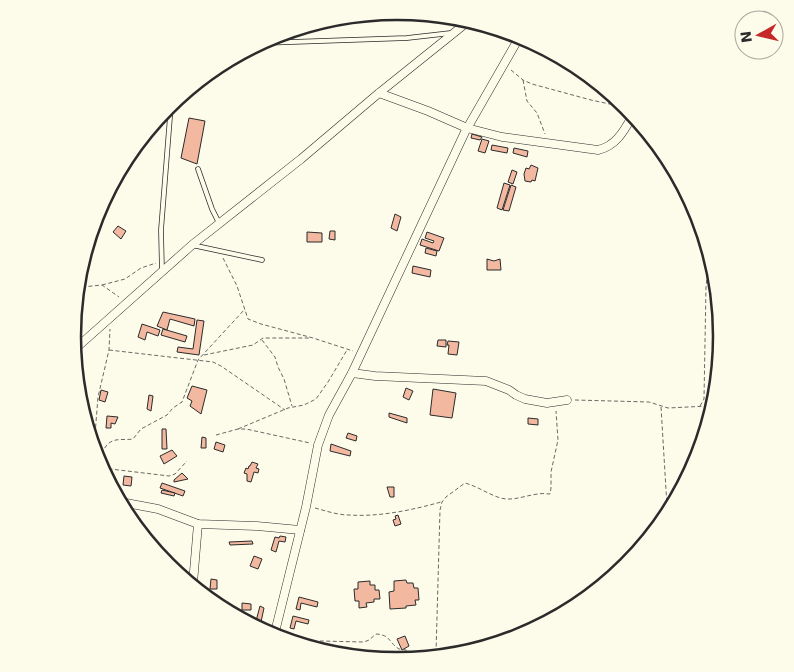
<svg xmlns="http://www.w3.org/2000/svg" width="794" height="672" font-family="'DejaVu Sans',sans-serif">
  <rect width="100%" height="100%" fill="#fdfbea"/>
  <g fill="#f2b8a0" stroke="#2b2b2b">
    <path d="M189,118l16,3 -8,43 -16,-6z"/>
    <path d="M472,134l10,3 -2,3 -9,-2z"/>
    <path d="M482,139l7,2 -4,12 -7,-2z"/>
    <path d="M492,145l16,3 -1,5 -16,-3z"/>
    <path d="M514,148l14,3 -1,6 -14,-4z"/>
    <path d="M531,165l7,3 -3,13 -3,-1 -1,2 -6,-1 -1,-7 2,-6 3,1z"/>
    <path d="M512,170l5,2 -4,12 -5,-2z"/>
    <path d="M504,183l6,2 -8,25 -5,-2z"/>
    <path d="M511,185l5,2 -7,24 -6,-1z"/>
    <path d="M395,214l6,3 -4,14 -6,-3z"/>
    <path d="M118,226l8,5 -5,8 -8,-7z"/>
    <path d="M330,231h5v9l-6,-1z"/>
    <path d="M307,232l15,1v9h-15z"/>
    <path d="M427,232l17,6 -5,13 -19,-6 2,-6 11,4 1,-2 -9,-3z"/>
    <path d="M426,248l11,3 -1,5 -11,-3z"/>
    <path d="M487,259l7,2 6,-2 1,11h-14z"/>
    <path d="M413,266l18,4 -1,7 -18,-4z"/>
    <path d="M163,312l32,7 -1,7 -24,-7 -3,11 -10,-4z"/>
    <path d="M197,320l7,1 -5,34 -22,-3 1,-5 15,2z"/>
    <path d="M142,324l18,6 -2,6 -11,-4 -2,8 -7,-3z"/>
    <path d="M163,329l24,7 -2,6 -24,-7z"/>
    <path d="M438,340h8v7l-9,-1z"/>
    <path d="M448,341l11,1 -2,13 -9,-1 1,-9h-2z"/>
    <path d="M192,386l15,4 -6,24 -11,-8 2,-5 -5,-3z"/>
    <path d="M406,388l7,3 -4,9 -6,-3z"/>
    <path d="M433,389l23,4 -4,25 -22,-3z"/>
    <path d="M101,390l7,2 -3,10 -6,-2z"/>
    <path d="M149,395l4,1 -2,15 -4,-2z"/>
    <path d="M389,413l18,5v5l-18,-6z"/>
    <path d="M107,416l11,1 -3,7 -4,-1v5h-5z"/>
    <path d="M528,418l10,1v6l-10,-1z"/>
    <path d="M162,429h4l1,20h-5z"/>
    <path d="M348,433l9,3 -1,5 -10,-3z"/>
    <path d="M202,437l4,1v10h-5z"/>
    <path d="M216,442l9,3 -2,7 -9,-3z"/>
    <path d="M331,444l20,7 -1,5 -20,-5z"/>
    <path d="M172,450l5,6 -13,8 -4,-8z"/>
    <path d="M252,462l6,2 -2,4 3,1 -1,4 -4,-1 -3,10 -4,-1v-7l-3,-1 2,-5 2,1 1,-3h1z"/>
    <path d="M182,473l6,6 -14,3v-2z"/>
    <path d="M124,476l8,1 -1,9 -8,-1z"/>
    <path d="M162,483l23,8 -2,5 -23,-8z"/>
    <path d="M387,487h7v10h-4z"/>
    <path d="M162,490l13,3 -1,3 -13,-3z"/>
    <path d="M398,515l3,9 -6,2 -2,-6 3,-1 -1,-3z"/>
    <path d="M280,536l6,1 -1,5 -6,-1 -3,11 -5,-2 4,-13 4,1z"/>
    <path d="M252,541l1,3 -23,1 -1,-3z"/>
    <path d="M254,556l8,3 -4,10 -8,-3z"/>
    <path d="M211,579l6,1v9h-7z"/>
    <path d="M406,580l1,3h6l1,5h4l1,12h-4l1,5 -10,1v2l-16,1 -1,-17 5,-1v-10z"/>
    <path d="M370,581v4h5v5h4l1,9h-6v3l-8,1 1,4 -8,1v-7h-4l-1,-12h4v-7z"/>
    <path d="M299,597l19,5 -1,5 -16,-4 -1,7 -4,-1z"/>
    <path d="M242,603l9,1v6h-9z"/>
    <path d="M260,606l4,2 -3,14 -5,-1z"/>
    <path d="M293,616l16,4 -1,4 -12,-3 -2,8 -4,-1z"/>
    <path d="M405,636l4,10 -7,4 -5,-11z"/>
  </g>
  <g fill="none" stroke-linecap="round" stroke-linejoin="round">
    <g stroke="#2b2b2b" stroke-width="5.5">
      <g id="service">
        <path d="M262,43l145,-5 44,-5"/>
        <path d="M198,169l14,40 7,14"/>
        <path d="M192,245l70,15"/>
        <path d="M162,271l-1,-41 10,-126"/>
      </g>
    </g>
    <g stroke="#2b2b2b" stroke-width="9">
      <g id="minor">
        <path d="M379,93l49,18 39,17 35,9 96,13c18,-4 26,-19 35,-35"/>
        <path d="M75,349l117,-104 109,-86 78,-66 91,-73"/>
        <path d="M352,373l23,3 111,5 23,9 7,5 9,4 22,4 20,-3"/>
        <path d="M126,503l32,6 40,15 59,2 43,4"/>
        <path d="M193,583l5,-59"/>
        <path d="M274,636l32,-129 12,-62 11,-30 23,-42 113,-241 55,-96"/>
      </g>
    </g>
    <g stroke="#6a6964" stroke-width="1" stroke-dasharray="4 2.5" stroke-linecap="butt">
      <path d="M511,70l12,10 9,4 59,16 37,8"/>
      <path d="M523,80l4,21 10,12 8,21"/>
      <path d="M223,258l14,28 11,33 13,5 52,14 40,13"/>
      <path d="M102,285l23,-6 16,-11 15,-5"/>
      <path d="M82,287l20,-2 17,12"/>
      <path d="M262,340l13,17 3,10 6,12 8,27"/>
      <path d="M109,350l104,12 8,4 64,44"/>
      <path d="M204,355l49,-10 10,-7h47"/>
      <path d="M575,400l74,2 19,6 40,-2"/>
      <path d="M700,406l4,-7 2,-112 2,-18"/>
      <path d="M661,407l6,99"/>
      <path d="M238,429l50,-21 16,-3 12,-6 12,-17 19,-32"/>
      <path d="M216,435l22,-6h8l64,14"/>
      <path d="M94,447l4,-50 11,-47 1,-21"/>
      <path d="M101,467c-2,-10 3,-25 15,-27 5,-1 11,0 17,-1l8,-10 26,-14 6,-7 9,-6 16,-42 47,-51"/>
      <path d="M102,468l67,8 6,-2 12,-13"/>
      <path d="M315,508c11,3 23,7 34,7 31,2 63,-5 92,-13"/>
      <path d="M314,644l6,-3 44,1 5,-2 7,-6c15,1 12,8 23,15l7,1 7,4h17"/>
      <path d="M436,653l4,-143 2,-8 4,-5 19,-14c11,3 20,9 30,13 15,7 27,0 43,-2 4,-1 8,0 12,0l1,-6v-16l7,-32 -2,-29"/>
    </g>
    <use href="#service" stroke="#fdfbea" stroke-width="4"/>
    <use href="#minor" stroke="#fdfbea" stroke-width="8"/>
  </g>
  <path d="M0 0H794V672H0ZM81 336a316 316 0 1 1 632 0a316 316 0 1 1-632 0Z" fill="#fdfbea" fill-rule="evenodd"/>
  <path fill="none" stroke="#2b2b2b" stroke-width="2.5" d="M81 336a316 316 0 1 1 632 0a316 316 0 1 1-632 0Z"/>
  <g transform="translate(759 35) rotate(262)"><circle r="24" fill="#fdfbea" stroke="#a9a89e"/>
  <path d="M0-4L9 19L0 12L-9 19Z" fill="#c62828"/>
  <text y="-8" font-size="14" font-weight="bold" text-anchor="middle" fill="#2b2b2b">N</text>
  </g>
</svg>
